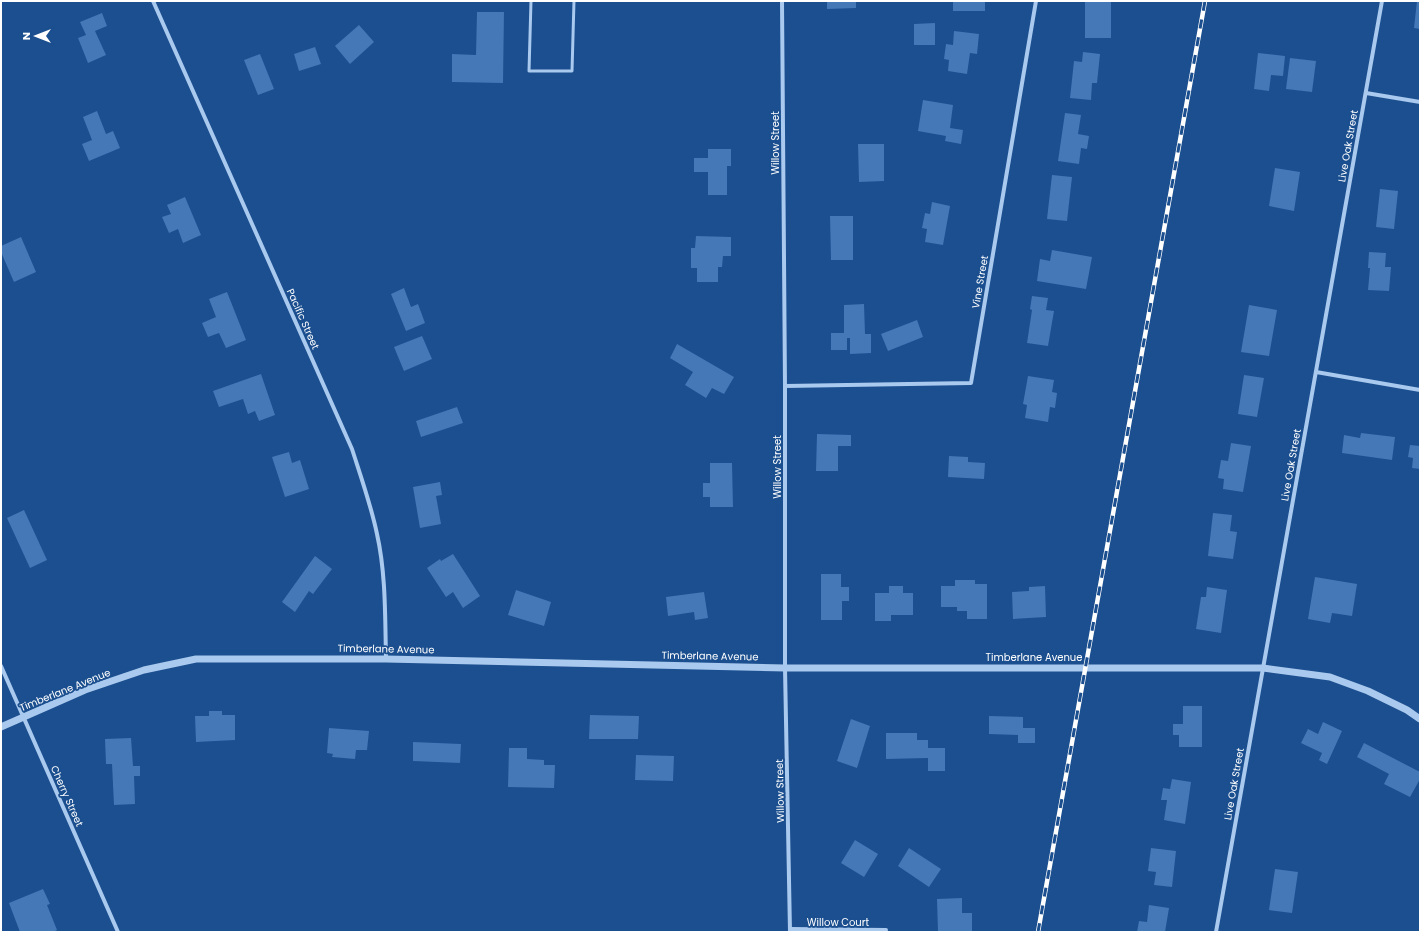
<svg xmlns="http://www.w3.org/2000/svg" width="1421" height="933" font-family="Poppins,sans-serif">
  <rect width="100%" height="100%" fill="#1b4f8f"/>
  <g fill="#4478b7">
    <path d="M827,1h29v7l-29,1z"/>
    <rect x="953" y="1" width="32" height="10"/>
    <rect x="1085" y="1" width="26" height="37"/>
    <path d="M1417,1h3v28l-6,-1z"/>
    <path d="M477,12h27l-1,71 -51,-1v-28l24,1z"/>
    <path d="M102,13l5,13 -12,5 11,24 -18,8 -10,-25 8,-3 -6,-13z"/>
    <path d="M935,23v22h-21v-21z"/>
    <path d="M359,25l15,17 -24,22 -15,-18z"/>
    <path d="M954,31l25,3 -2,20 -7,-1 -3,21 -19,-3 1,-11 -5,-1 2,-15 7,1z"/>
    <path d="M315,47l6,17 -22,7 -5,-17z"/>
    <path d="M1083,52l17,2 -3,29h-5l-1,17 -21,-2 4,-37 8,1z"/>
    <path d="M1258,53l27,3 -2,20 -12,-1 -2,16 -15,-2z"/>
    <path d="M260,54l14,35 -16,6 -14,-35z"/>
    <path d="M1290,58l26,3 -4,31 -26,-3z"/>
    <path d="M923,100l30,5 -3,23 13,2 -2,14 -16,-3 1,-5 -28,-5z"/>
    <path d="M97,111l9,23 7,-3 7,17 -31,13 -7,-17 10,-4 -9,-23z"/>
    <path d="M1065,113l16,2 -3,19 11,2 -2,13 -6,-1 -2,16 -21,-3z"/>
    <path d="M858,144h26v37l-25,1z"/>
    <path d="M708,149h23v17h-4v29h-19v-23h-14v-14h14z"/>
    <path d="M1275,168l25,4 -6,39 -25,-5z"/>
    <path d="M1052,175l20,2 -5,44 -20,-2z"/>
    <path d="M1380,189l18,2 -4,38 -18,-2z"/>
    <path d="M185,197l16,38 -18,8 -5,-14 -9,4 -7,-16 9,-3 -4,-9z"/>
    <path d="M932,202l18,4 -7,39 -18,-3 2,-13 -5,-1 3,-15 5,1z"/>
    <path d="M830,216h23v44h-22z"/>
    <path d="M696,236l35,1v19h-8l-1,11h-4v15h-21v-14h-6v-20h4z"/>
    <path d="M21,237l15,35 -22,10 -13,-30v-6z"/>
    <path d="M1052,250l40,7 -6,32 -49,-8 3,-22 10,2z"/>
    <path d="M1369,252l17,1 -1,14h6l-2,24 -21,-1 2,-22h-2z"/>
    <path d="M404,288l7,19 7,-3 7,19 -19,8 -15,-37z"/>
    <path d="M227,292l19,48 -20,8 -7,-15 -11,4 -6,-14 14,-6 -7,-18z"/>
    <path d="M1032,296l16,2 -2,12 8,1 -6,35 -21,-3 5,-33 -2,-1z"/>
    <path d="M864,304l1,30h6v19l-21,1v-16h-3v12h-16v-17h13v-28z"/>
    <path d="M1249,305l28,5 -8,46 -28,-4z"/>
    <path d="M917,320l6,17 -35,14 -7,-17z"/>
    <path d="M422,336l10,23 -28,12 -10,-24z"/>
    <path d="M677,344l57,33 -10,17 -12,-6 -6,10 -21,-13 8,-13 -23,-14z"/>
    <path d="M261,374l14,41 -16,6 -4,-10 -7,3 -5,-15 -24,8 -6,-16z"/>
    <path d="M1244,375l20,3 -7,39 -19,-3z"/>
    <path d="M1028,376l26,4 -2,12 5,1 -2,15 -5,-1 -2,15 -23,-4 2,-13 -4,-1z"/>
    <path d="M457,407l6,16 -42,14 -5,-16z"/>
    <path d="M1361,433l34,4 -3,23 -50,-7 2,-18 16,3z"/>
    <path d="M817,434l34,1v11h-13v25h-22z"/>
    <path d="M1231,443l20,3 -8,46 -20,-3 1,-10 -6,-1 3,-18 7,1z"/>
    <path d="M1410,445l10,1v23l-8,-1 1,-10 -5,-1z"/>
    <path d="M289,452l3,11 8,-3 9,29 -24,8 -13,-40z"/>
    <path d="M949,456l19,1v5l17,1 -1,16 -36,-2z"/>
    <path d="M710,463h22l1,44h-23v-10h-7v-14h7z"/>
    <path d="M440,482l2,13 -6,1 5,28 -21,4 -7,-41z"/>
    <path d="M24,510l23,50 -17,8 -23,-50z"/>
    <path d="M1213,513l19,2 -2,16 7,1 -4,27 -25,-3z"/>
    <path d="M453,554l27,42 -17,12 -10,-16 -7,5 -19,-29 13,-9 1,2z"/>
    <path d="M315,556l17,13 -19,25 -4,-3 -14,21 -13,-10z"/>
    <path d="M821,574h20v13h8v14h-7v19h-21z"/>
    <path d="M1315,577l42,7 -5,32 -20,-3 -2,10 -22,-4z"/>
    <path d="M955,580h20v4h12v35h-20v-8h-10v-4h-16v-21h14z"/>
    <path d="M889,586h14v7h10v22h-22v6h-16v-28h14z"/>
    <path d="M1045,586l1,31 -33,2 -1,-27 17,-1v-4z"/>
    <path d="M1207,587l20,3 -6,43 -25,-4 5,-32h5z"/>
    <path d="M516,590l35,12 -7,24 -36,-11z"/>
    <path d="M704,592l4,26 -13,2 -1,-8 -26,4 -2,-19z"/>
    <path d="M1183,706h19v41h-23v-12h-6v-11h10z"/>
    <path d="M209,711h13v4h13v25l-39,2 -1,-26h14z"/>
    <path d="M590,715l49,1 -1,23h-49z"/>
    <path d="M989,716l34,1v11h12v15h-17v-8l-29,-1z"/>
    <path d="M851,719l19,7 -13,42 -20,-7z"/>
    <path d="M1323,722l19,9 -15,33 -8,-4 3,-7 -21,-10 7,-14 10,5z"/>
    <path d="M329,728l40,3 -2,19h-11l-1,9 -23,-2 1,-3 -6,-1z"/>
    <path d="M886,733h31v7h11v8h17v23h-17v-13l-42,1z"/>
    <path d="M131,738l2,28h7v10h-6l1,28 -21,1 -2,-41h-6l-1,-25z"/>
    <path d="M413,742l48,2 -1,19 -47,-2z"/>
    <path d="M1364,743l56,29v7l-10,18 -26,-13 5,-10 -32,-17z"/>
    <path d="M509,748h18v11l17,1v5h11l-1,23 -46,-1z"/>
    <path d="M636,755l38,1 -1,25 -38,-1z"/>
    <path d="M1172,779l19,3 -6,42 -21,-4 3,-20h-6l2,-12 7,1z"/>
    <path d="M855,840l23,14 -14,23 -23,-14z"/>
    <path d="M909,848l32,21 -12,18 -31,-21z"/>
    <path d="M1151,848l25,3 -4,36 -18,-2 2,-13 -8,-1z"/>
    <path d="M1275,869l23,3 -6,41 -23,-3z"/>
    <path d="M43,889l7,15 -3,1 10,25 -4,2h-33l-11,-29z"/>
    <path d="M962,898v15h10v19h-34l-1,-33z"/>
    <path d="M1149,905l20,3 -4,24h-28l2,-11 8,1z"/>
  </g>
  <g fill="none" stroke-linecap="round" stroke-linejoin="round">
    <path stroke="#a9c9ee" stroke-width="3" d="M531,1l-2,70h43l2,-70"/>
    <g stroke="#a9c9ee" stroke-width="4">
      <path d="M153,1l199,448c9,28 19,56 25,85 9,40 8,83 9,125"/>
      <path d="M782,1l3,385v282l5,264"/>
      <path d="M1366,93l54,9"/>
      <path d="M1316,372l104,18"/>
      <path d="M785,386l186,-3 65,-382"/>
      <path d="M1,666l117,266"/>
      <path d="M790,929l96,1"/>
      <path d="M1216,932l166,-931"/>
    </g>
    <path stroke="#a9c9ee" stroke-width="7" d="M1,727l84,-37 59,-20 52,-11h190l399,9h478l67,9 38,14 39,19 13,9"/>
    <g stroke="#fff" stroke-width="4.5">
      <path id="rail" d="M1038,932l167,-931"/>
    </g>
    <use href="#rail" stroke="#1b4f8f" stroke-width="3" stroke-dasharray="9" stroke-linecap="butt"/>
  </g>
  <g text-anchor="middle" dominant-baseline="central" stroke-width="3.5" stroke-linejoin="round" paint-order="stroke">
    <g font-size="10" fill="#fff" stroke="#1b4f8f">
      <text transform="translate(775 143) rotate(-90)">Willow Street</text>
      <text transform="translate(1348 146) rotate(-80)">Live Oak Street</text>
      <text transform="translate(980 282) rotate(-80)">Vine Street</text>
      <text transform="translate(303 319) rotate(66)">Pacific Street</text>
      <text transform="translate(1291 465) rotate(-80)">Live Oak Street</text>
      <text transform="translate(777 467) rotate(-90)">Willow Street</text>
      <text transform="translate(386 649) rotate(1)">Timberlane Avenue</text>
      <text transform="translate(710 656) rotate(1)">Timberlane Avenue</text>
      <text x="1034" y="657">Timberlane Avenue</text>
      <text transform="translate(65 690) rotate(-22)">Timberlane Avenue</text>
      <text transform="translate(1234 784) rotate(-80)">Live Oak Street</text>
      <text transform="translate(780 791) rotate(-91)">Willow Street</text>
      <text transform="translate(67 796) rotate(66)">Cherry Street</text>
      <text x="838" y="922">Willow Court</text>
    </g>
  </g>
  <rect width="1421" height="933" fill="none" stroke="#ffffff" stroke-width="4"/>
  <g transform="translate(36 36) rotate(270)" stroke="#1b4f8f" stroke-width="3" paint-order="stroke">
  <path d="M0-3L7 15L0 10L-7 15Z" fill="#ffffff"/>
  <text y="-6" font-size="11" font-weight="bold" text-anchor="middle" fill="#ffffff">N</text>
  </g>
</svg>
